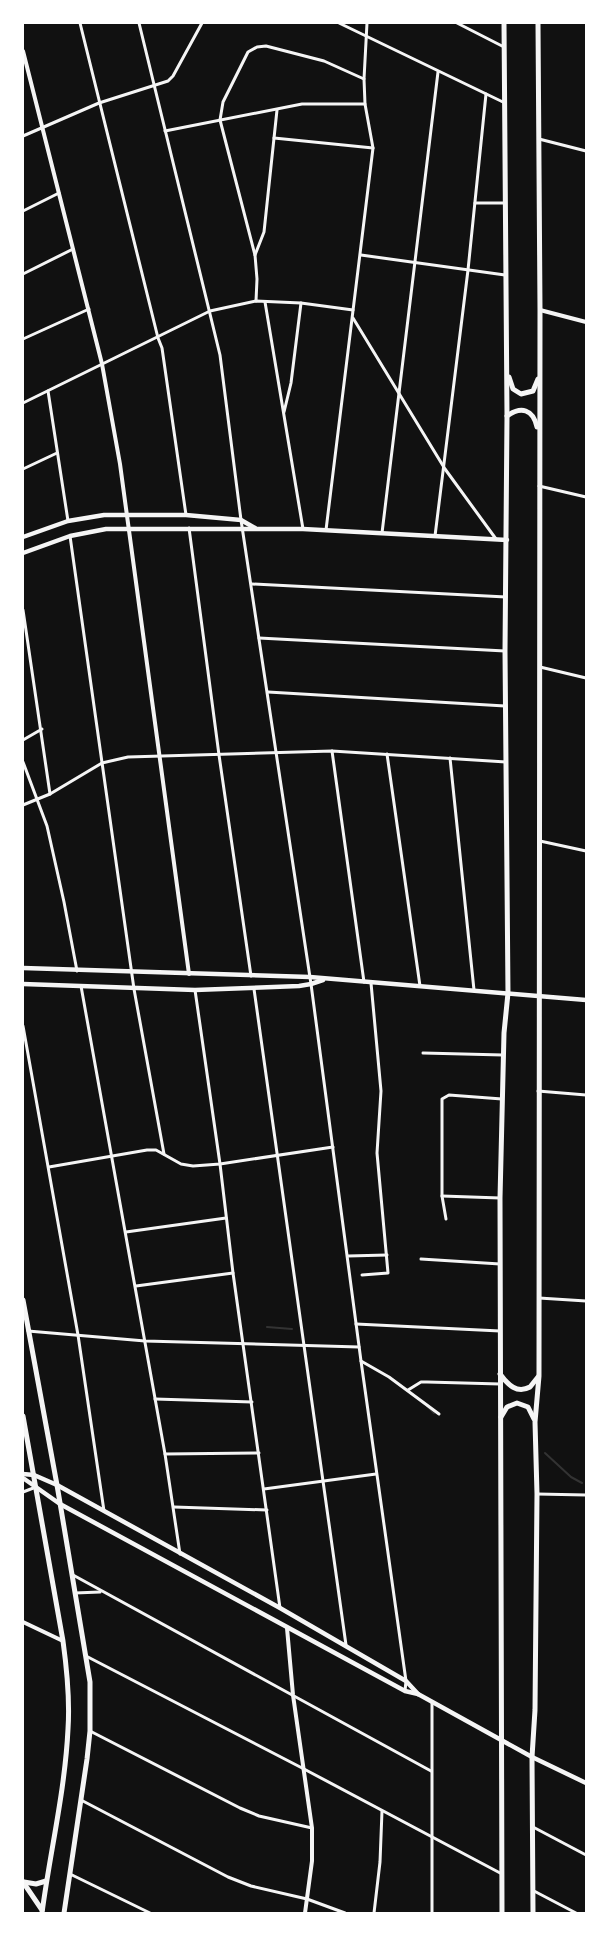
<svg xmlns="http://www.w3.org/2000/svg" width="609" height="1936" font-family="Lora,serif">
  <rect width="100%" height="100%" fill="#111"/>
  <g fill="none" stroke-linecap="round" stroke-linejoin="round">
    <g stroke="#333" stroke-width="2">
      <path d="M267,1327l25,2"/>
      <path d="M427,1406l7,7"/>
      <path d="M545,1453l26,24 11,6"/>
    </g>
    <g stroke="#f5f5f5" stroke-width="3">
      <path d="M80,23l78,315 4,10 24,167"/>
      <path d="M139,23l81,332 21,165 70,464 50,377 45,320 -1,10"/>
      <path d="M339,23l166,80"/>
      <path d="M457,23l47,24"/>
      <path d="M165,131l137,-27h63"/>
      <path d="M23,136l76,-33 69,-22 5,-5 29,-53"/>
      <path d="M274,138l99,10"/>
      <path d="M539,139l47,12"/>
      <path d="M475,203h30"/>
      <path d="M23,211l36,-18"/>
      <path d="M255,255l9,-23 13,-122"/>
      <path d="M361,255l144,20"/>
      <path d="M23,274l50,-25"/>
      <path d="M256,301l1,-22 -2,-24 -35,-135 3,-18 25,-50 9,-5 9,-1 58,15 40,18"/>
      <path d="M265,302l38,227"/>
      <path d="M353,318l92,151 51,70"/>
      <path d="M23,339l66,-30"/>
      <path d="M48,391l20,130"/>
      <path d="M23,403l187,-92 46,-10 45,2 52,7"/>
      <path d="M284,412l7,-29 10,-80"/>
      <path d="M23,469l34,-16"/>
      <path d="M539,486l47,11"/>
      <path d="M189,528l30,227 32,221"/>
      <path d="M326,530l47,-382 -8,-44 -1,-25 3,-56"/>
      <path d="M382,533l56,-461"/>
      <path d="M70,536l64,453 30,165"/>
      <path d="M435,536l33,-266 18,-176"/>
      <path d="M252,584l254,13"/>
      <path d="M23,610l27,184"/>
      <path d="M259,638l246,13"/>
      <path d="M540,667l46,11"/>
      <path d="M268,692l237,14"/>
      <path d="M23,740l19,-11"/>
      <path d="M332,751l32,231"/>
      <path d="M387,754l33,232"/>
      <path d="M450,758l24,232"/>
      <path d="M23,762l24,64 17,76 13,69"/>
      <path d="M23,805l27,-11 52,-31 26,-6 204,-6 174,11"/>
      <path d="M540,841l46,10"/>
      <path d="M81,986l84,468 15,100"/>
      <path d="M254,989l92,656"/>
      <path d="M195,990l25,174 13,109 47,335"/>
      <path d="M23,1026l55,309 26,176"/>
      <path d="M423,1053l80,2"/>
      <path d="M538,1091l48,4"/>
      <path d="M49,1167l98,-17h9l25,14 12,2 27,-2 113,-17"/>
      <path d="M442,1196l58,2"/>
      <path d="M446,1219l-4,-23v-97l7,-4 53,4"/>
      <path d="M126,1232l100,-14"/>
      <path d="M348,1256l39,-1"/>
      <path d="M421,1259l79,5"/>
      <path d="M362,1275l26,-2 -11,-120 4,-62 -10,-108"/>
      <path d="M136,1286l97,-13"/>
      <path d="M539,1298l47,3"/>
      <path d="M356,1324l144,7"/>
      <path d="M28,1331l117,10 214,6"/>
      <path d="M361,1361l28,16 50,37"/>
      <path d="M408,1390l13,-8h6l73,2"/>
      <path d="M155,1399l97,3"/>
      <path d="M165,1454l94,-1"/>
      <path d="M264,1489l112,-15"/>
      <path d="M23,1492l13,-5"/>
      <path d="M537,1494l49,1"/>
      <path d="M174,1507l93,3"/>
      <path d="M73,1575l358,196"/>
      <path d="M75,1593l25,-1"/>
      <path d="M86,1656l218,113 198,105"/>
      <path d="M90,1731l150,77 19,8 53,12"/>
      <path d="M81,1800l147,77 23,9 56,13 38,14"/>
      <path d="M533,1827l53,28"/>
      <path d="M70,1874l80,39"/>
      <path d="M534,1891l42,22"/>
      <path d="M374,1913l6,-51 2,-51"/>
      <path d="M432,1913v-211"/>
    </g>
    <g stroke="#f5f5f5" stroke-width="4">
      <path d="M23,51l79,313 18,100 69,510"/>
      <path d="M540,310l46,12"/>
      <path d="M23,1622l40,19"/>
      <path d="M287,1628l6,67 19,133v33l-7,52"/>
    </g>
    <g stroke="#f5f5f5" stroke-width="4.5">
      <path d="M23,537l45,-16 36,-6h82l55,5 14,8"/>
      <path d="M23,553l47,-17 36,-7h197l204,11"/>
      <path d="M23,968l287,9 276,23"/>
      <path d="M23,984l172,6 104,-4 12,-2 12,-4"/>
      <path d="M23,1474l11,1 23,10 223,123 126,73 12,13"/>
      <path d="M23,1478l37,26 345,187 13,3 114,63 54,26"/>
    </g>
    <g stroke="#f5f5f5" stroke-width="5">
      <path d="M509,377l4,12 8,5 12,-3 5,-12"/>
      <path d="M507,416c14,-10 26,-7 30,11"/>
      <path d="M23,1300l34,185 33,197v49l-3,28 -23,154"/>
      <path d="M500,1374c8,11 17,20 30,13l8,-10"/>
      <path d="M23,1416l40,225c4,29 7,58 5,88 -3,62 -18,123 -26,184"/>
      <path d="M501,1417l6,-10 10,-4 11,4 6,12"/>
      <path d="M23,1882l19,28"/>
      <path d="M24,1882l12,2 10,-3"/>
      <path d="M502,1913l-2,-715 4,-165 4,-40 -3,-342 2,-235 -3,-393"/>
      <path d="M533,1913l-1,-156 3,-47 2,-216 -2,-72 4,-46 1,-1066 -2,-287"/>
    </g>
  </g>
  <rect width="609" height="1936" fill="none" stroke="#ffffff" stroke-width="48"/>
</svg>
